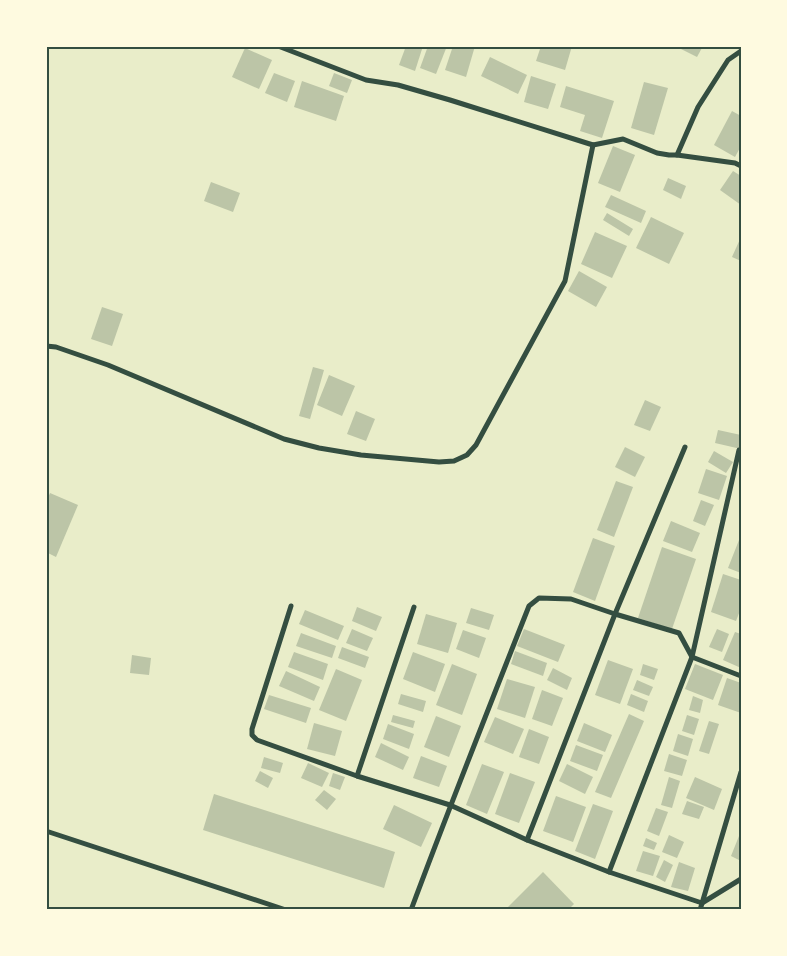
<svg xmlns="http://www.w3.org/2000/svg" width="787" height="956" font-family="'Sofia Sans Condensed',sans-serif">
  <rect width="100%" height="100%" fill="#e9edc9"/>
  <g fill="#bcc5a7">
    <path d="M406,46h17l-8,25 -16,-6z"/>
    <path d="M428,46h19l-11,28 -16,-6z"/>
    <path d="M453,46h22l-9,31 -21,-7z"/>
    <path d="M541,46h31l-7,24 -29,-9z"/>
    <path d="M682,46h21l-6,11 -16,-8z"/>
    <path d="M245,48l27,12 -13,29 -27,-12z"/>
    <path d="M490,57l37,18 -9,19 -37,-18z"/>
    <path d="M274,73l21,8 -8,21 -22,-9z"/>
    <path d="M334,73l18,7 -5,13 -18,-7z"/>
    <path d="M531,76l25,8 -8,25 -24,-7z"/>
    <path d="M302,81l42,15 -8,25 -42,-14z"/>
    <path d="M644,82l24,6 -14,47 -23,-7z"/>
    <path d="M566,86l48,15 -12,37 -22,-7 5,-16 -25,-8z"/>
    <path d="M732,111l9,5v30l-6,11 -21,-12z"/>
    <path d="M613,146l22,9 -15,37 -22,-9z"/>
    <path d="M733,171l8,5v29l-21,-15z"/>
    <path d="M668,178l18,8 -5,13 -18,-9z"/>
    <path d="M211,182l29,11 -7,19 -29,-11z"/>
    <path d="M611,195l35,16 -5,12 -36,-16z"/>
    <path d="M607,213l26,16 -4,7 -26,-16z"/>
    <path d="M651,217l33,16 -15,31 -33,-16z"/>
    <path d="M595,232l32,14 -15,32 -31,-14z"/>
    <path d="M741,237v24l-9,-4z"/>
    <path d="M579,271l28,16 -11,20 -28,-16z"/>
    <path d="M102,307l21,7 -11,32 -21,-7z"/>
    <path d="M313,367l11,3 -14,49 -11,-3z"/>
    <path d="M329,375l26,11 -13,30 -25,-11z"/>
    <path d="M645,400l16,7 -11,24 -16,-6z"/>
    <path d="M356,411l19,8 -9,22 -19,-7z"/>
    <path d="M718,430l23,5v14l-26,-6z"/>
    <path d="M625,447l20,10 -10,20 -20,-10z"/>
    <path d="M714,451l19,11 -7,11 -18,-11z"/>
    <path d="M706,469l21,7 -8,24 -21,-7z"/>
    <path d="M616,481l17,6 -19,50 -17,-7z"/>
    <path d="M50,493l28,12 -22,52 -10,-5v-50z"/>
    <path d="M701,500l13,5 -9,21 -12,-5z"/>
    <path d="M671,521l29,12 -8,19 -29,-11z"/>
    <path d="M741,535v38l-13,-5z"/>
    <path d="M593,538l22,8 -20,55 -22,-9z"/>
    <path d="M662,547l34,12 -24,70 -34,-11z"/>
    <path d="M723,574l18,6v28l-5,13 -25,-9z"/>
    <path d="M357,607l25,10 -6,14 -24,-10z"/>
    <path d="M471,608l23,7 -5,15 -23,-7z"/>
    <path d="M305,610l39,16 -6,14 -39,-16z"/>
    <path d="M426,614l31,9 -9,30 -31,-9z"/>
    <path d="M352,629l21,9 -6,13 -21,-8z"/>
    <path d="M524,629l41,16 -7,17 -41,-16z"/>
    <path d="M717,629l12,5 -7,18 -13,-5z"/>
    <path d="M463,630l23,8 -7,20 -23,-9z"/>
    <path d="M735,632l6,2v34l-18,-8z"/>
    <path d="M301,633l35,13 -4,12 -36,-12z"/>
    <path d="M342,647l27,10 -4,11 -27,-10z"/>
    <path d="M515,651l32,12 -4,13 -32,-12z"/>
    <path d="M294,652l34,12 -5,16 -35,-13z"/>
    <path d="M413,652l32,12 -10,28 -32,-13z"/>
    <path d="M132,655l19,3 -2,17 -19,-2z"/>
    <path d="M608,660l25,9 -13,35 -25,-9z"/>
    <path d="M452,664l25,10 -15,41 -26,-10z"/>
    <path d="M643,664l15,5 -4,11 -14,-5z"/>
    <path d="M695,664l28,11 -10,25 -28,-11z"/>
    <path d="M553,668l19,10 -5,12 -20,-10z"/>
    <path d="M336,669l26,11 -16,41 -27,-11z"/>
    <path d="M286,671l34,16 -6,14 -35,-15z"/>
    <path d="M727,678l14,5v30l-23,-8z"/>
    <path d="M507,679l28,8 -10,31 -28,-9z"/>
    <path d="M637,680l16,7 -4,9 -16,-6z"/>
    <path d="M542,690l21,8 -11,28 -20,-7z"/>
    <path d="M401,694l25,7 -3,11 -25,-8z"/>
    <path d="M631,694l17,7 -4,11 -17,-7z"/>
    <path d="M269,695l42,13 -5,15 -42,-14z"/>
    <path d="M693,696l10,4 -3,13 -11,-3z"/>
    <path d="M629,714l15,7 -33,77 -16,-6z"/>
    <path d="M393,715l22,6 -2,7 -22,-6z"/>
    <path d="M687,715l12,4 -5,16 -12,-4z"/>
    <path d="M436,716l25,10 -12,31 -25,-10z"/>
    <path d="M495,717l29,12 -11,25 -29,-12z"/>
    <path d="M709,721l10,3 -10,30 -10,-3z"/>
    <path d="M314,723l28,8 -7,25 -28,-7z"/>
    <path d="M584,723l28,12 -7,17 -28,-11z"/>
    <path d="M388,724l26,10 -5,15 -26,-10z"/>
    <path d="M529,729l20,8 -10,27 -20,-7z"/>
    <path d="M678,734l15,5 -5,17 -15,-5z"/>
    <path d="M381,743l28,14 -6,13 -28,-13z"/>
    <path d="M576,745l27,10 -6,16 -27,-10z"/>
    <path d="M669,754l18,6 -5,16 -18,-5z"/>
    <path d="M421,756l26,10 -8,21 -26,-9z"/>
    <path d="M264,757l19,6 -3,10 -19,-5z"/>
    <path d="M308,763l21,10 -7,14 -21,-9z"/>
    <path d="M482,764l22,8 -17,42 -21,-9z"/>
    <path d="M567,764l26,13 -8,17 -26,-13z"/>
    <path d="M260,771l13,7 -5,10 -13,-7z"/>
    <path d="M333,773l12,4 -5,13 -11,-4z"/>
    <path d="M510,773l25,9 -16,41 -24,-9z"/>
    <path d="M669,777l11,4 -8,27 -11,-3z"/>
    <path d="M695,777l27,12 -8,21 -28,-12z"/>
    <path d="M324,790l12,9 -9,11 -12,-10z"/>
    <path d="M214,794l181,58 -11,36 -181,-58z"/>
    <path d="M556,796l30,11 -13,35 -30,-11z"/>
    <path d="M687,801l17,6 -5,12 -17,-5z"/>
    <path d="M593,804l20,7 -18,48 -20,-8z"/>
    <path d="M394,805l38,18 -11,24 -38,-18z"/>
    <path d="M656,808l12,4 -9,24 -12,-5z"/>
    <path d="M741,831v30l-10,-5z"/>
    <path d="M669,835l15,7 -7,16 -15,-6z"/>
    <path d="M646,838l11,5 -3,7 -11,-4z"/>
    <path d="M643,851l17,5 -7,20 -17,-5z"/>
    <path d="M664,860l9,5 -8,17 -9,-5z"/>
    <path d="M679,862l16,6 -7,23 -17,-4z"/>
    <path d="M543,872l31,32 -6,6h-63z"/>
  </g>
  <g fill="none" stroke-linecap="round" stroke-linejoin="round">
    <g stroke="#344e41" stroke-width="5">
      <path d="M278,46l88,34 32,5 52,15 143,45 30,-6 34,14 12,2h8l21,-48 30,-47 13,-9"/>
      <path d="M677,155l58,8 6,3"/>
      <path d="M46,346l10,1 52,18 176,74 35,9 42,7 78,7 15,-1 13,-6 9,-10 89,-164 28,-136"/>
      <path d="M291,606l-39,123v6l5,5 100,36 93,29 77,35 82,32 93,31"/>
      <path d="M357,776l57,-169"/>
      <path d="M46,831l240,79"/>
      <path d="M527,840l88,-226 70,-167"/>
      <path d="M609,872l83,-215 47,-207"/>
      <path d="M702,903l39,-24"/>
      <path d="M411,910c38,-102 78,-203 118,-304l10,-8 32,1 44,15 64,19 13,24 49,19"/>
      <path d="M700,910l41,-138"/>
    </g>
  </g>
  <rect width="787" height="956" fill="none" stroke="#fefae0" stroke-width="95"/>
  <rect x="48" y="48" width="692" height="860" fill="none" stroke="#344e41" stroke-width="2"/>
</svg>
